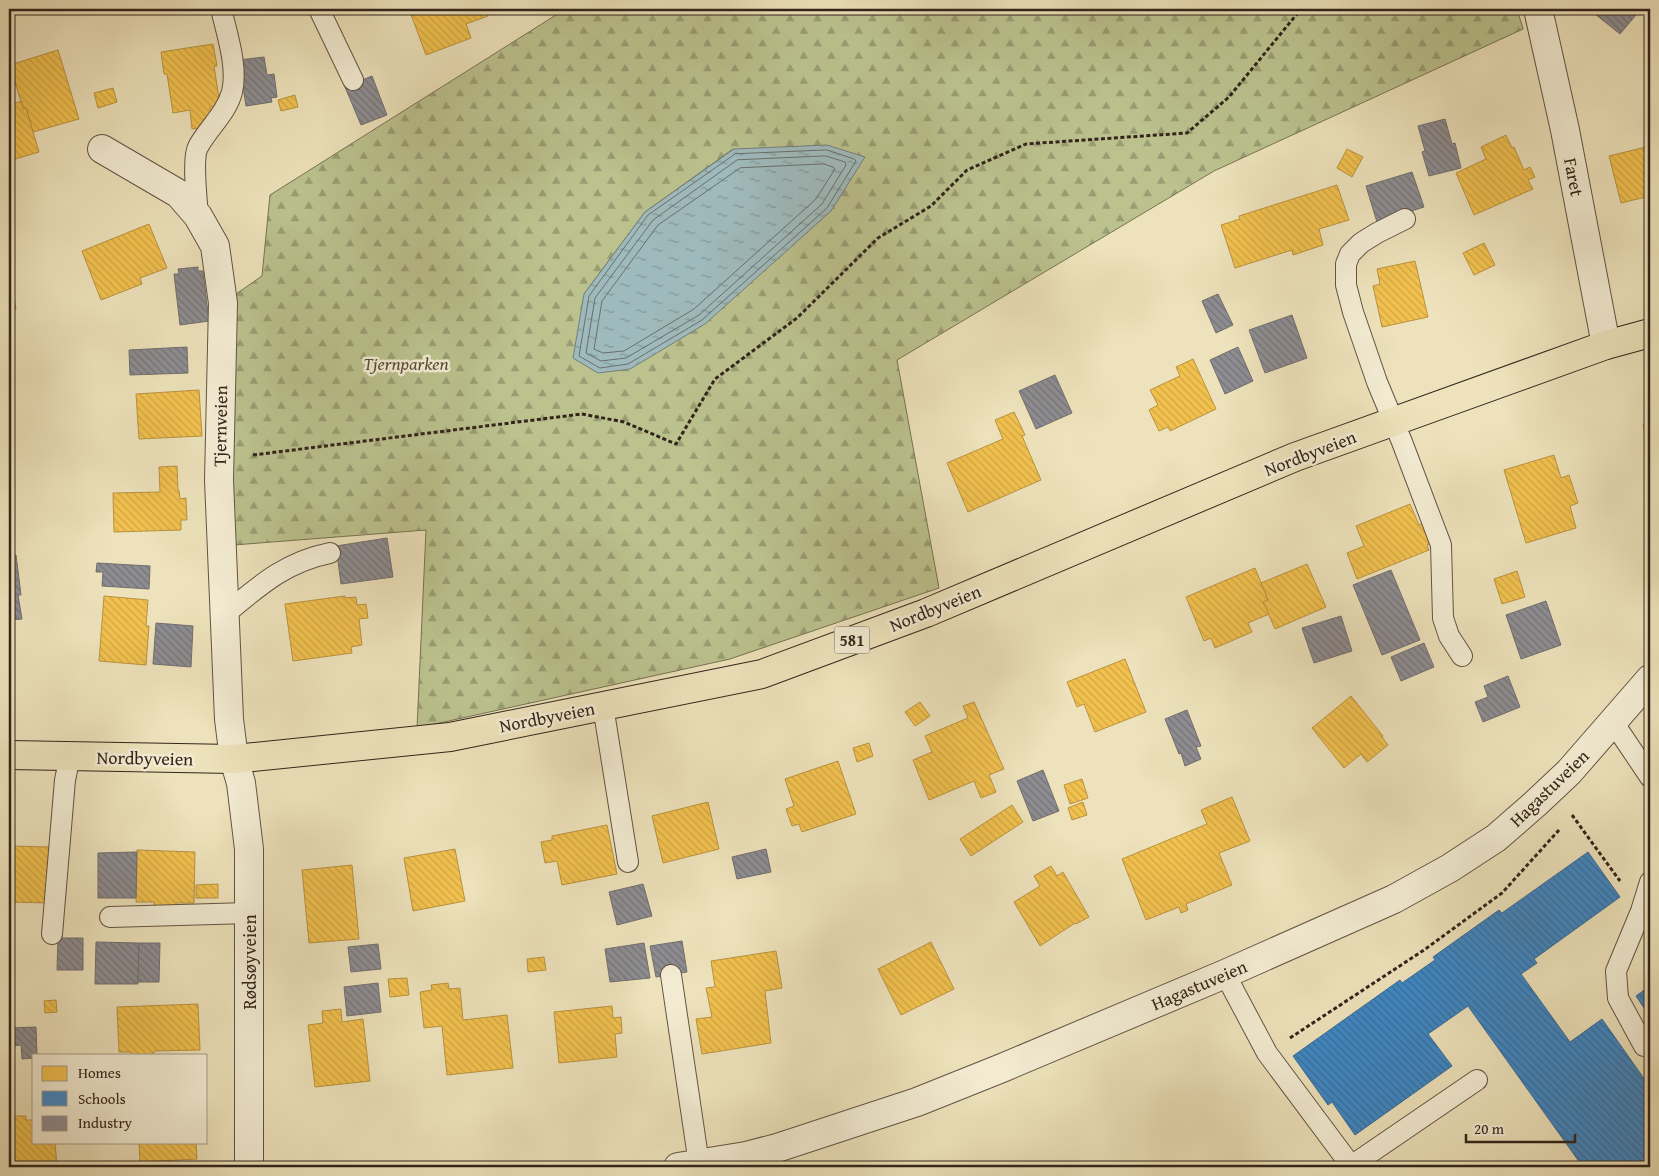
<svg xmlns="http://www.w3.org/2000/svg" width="1659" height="1176" font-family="'Gentium Book Plus',serif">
  <defs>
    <pattern id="forest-firs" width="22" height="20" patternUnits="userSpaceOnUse" patternTransform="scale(1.25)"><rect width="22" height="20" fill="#bbc28e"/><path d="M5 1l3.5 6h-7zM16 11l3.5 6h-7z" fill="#999d73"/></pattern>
    <pattern id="water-ripples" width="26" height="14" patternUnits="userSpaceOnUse" patternTransform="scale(1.25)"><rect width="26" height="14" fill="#9fbabc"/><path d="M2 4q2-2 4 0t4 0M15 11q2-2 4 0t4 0" fill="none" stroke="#829798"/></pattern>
    <pattern id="homes-back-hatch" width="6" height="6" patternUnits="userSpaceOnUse" patternTransform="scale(1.25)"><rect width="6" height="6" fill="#f2c14e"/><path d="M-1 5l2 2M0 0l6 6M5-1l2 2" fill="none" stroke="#d0a644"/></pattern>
    <pattern id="schools-back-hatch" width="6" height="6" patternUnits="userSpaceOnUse" patternTransform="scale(1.25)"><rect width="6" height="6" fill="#3f88c5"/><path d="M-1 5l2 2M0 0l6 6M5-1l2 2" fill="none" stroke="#356f9f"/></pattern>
    <pattern id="industry-back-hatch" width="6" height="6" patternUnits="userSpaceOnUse" patternTransform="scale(1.25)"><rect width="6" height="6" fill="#8d8d92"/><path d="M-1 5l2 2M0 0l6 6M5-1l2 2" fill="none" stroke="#747376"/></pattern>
  </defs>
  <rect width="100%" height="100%" fill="#ede2bb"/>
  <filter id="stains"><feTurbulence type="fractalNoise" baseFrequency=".004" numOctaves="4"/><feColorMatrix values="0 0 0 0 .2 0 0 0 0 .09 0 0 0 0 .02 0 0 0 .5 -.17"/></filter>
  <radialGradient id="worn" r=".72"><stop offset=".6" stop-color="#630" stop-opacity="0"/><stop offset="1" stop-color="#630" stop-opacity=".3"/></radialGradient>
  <path fill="url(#forest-firs)" stroke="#777354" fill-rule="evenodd" d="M555,9h962l6,20 -309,142 -317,189 42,228 -209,71 -313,69 9,-198 -205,16 2,-243 39,-27 8,-81 286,-180zM733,149l98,62 -9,7 -238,76 61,-82z"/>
  <path fill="url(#water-ripples)" stroke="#747e7c" d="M827,145l38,12 -34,54 -126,113 -75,45 -32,4 -25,-15 11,-64 61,-82 89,-63z"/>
  <g fill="url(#homes-back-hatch)" stroke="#b9923f">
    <path d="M409,9h76l3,7 -22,8 5,14 -45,17z"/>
    <path d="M213,44l4,22h-3l6,39 -10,2 2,19 -20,3 -2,-19 -17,3 -6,-39h-3l-3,-22z"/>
    <path d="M58,50l21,69 -46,13 -7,-24 -3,1 -13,-44z"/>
    <path d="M113,88l4,14 -19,6 -4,-15z"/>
    <path d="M295,95l3,12 -17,4 -3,-11z"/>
    <path d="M22,101l1,8 3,-1 13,44 -27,8 -3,-10v-45z"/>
    <path d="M1506,135l6,13 2,-1 9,21 1,2 6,-3 5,10 -7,3 5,9 -59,26 -18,-42 30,-14 -5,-12z"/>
    <path d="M1650,146v50l-29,7 -12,-47z"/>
    <path d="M1347,149l16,8 -11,20 -15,-9z"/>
    <path d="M1337,185l12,35 -30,9 4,16 -30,10 -1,-5 -57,18 -14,-43 19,-6 -1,-3z"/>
    <path d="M149,224l18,44 -27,10 2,6 -41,16 -19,-49z"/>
    <path d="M1484,243l11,22 -21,10 -11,-22z"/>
    <path d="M1415,261l13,56 -46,10 -9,-41 7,-2 -3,-15z"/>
    <path d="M13,292l3,17 -7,1v-17z"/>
    <path d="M1193,359l23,50 -46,22 -2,-4 -9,4 -10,-21 9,-5 -8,-15 30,-14 -4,-9z"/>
    <path d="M199,390l3,46 -63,3 -3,-45z"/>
    <path d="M1014,412l11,23 -3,1 19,44 -73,32 -21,-49 56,-24 -8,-19z"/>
    <path d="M1650,423v27l-7,-25z"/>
    <path d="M1554,455l7,23 8,-3 9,28 -8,3 6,22 -50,15 -22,-73z"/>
    <path d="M177,466l1,24h1l1,9 6,-1 1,22h-6v10l-67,2 -1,-39 47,-1 -1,-25z"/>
    <path d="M1410,504l9,21 7,-3 9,20 -8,3 2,5 -72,29 -10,-26 17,-7 -8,-20z"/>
    <path d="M1307,564l19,43 -51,22 -12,-27 5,-2 -7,-17z"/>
    <path d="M1255,568l13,32 -5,2 6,12 -21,9 4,9 -37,16 -4,-10 -7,3 -18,-44z"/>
    <path d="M1517,571l8,26 -23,7 -8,-25z"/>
    <path d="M104,596l44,4 -2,26h3l-3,39 -47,-4z"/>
    <path d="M345,596v2l11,-1 1,8 9,-1 2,14 -9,1 3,26 -11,2 1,6 -59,8 -8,-57z"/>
    <path d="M1125,659l21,53 -51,20 -11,-28 -7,3 -10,-25z"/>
    <path d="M1351,696l32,40 -1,1 6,8 -21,17 -6,-8 -17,14 -32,-40z"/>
    <path d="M920,702l10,14 -15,10 -10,-14z"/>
    <path d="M974,702l30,67 -15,6 7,17 -15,6 -7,-17 -45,19 -16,-40 19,-8 -7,-16 43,-18 -5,-12z"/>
    <path d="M869,743l4,13 -16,6 -4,-14z"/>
    <path d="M838,761l18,53 -54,18 -3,-8 -7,2 -6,-17 8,-3 -9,-27z"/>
    <path d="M1082,779l6,19 -18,6 -6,-19z"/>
    <path d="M1232,797l18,44 -31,12 13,32 -46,19 2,6 -7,3 -2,-6 -33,13 -24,-61 85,-35 -6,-14z"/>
    <path d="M708,802l11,47 -56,14 -11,-47z"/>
    <path d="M1083,802l4,13 -15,5 -4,-12z"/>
    <path d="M1012,805l11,17 -52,34 -11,-17z"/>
    <path d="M607,825l10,49 -55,11 -5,-24 -12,2 -4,-21 11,-2v-4z"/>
    <path d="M9,846l41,1 -1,56 -40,-1z"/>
    <path d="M455,849l10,52 -52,10 -9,-53z"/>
    <path d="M137,850l58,2 -1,51h-18v5h-22v-6h-18z"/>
    <path d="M352,865l7,74 -50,4 -7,-73z"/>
    <path d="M1051,866l6,10 6,-4 26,45 -13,7 -1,-1 -35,23 -26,-44 26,-16 -6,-10z"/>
    <path d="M218,884v14h-22v-13z"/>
    <path d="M931,942l23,47 -53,26 -23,-46z"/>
    <path d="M776,951l6,37 -17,3 6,52 -69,11 -6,-35 16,-2 -6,-29 9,-1 -4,-26z"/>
    <path d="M544,957l2,13 -18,2 -1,-13z"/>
    <path d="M407,978l2,17 -19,2 -2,-18z"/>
    <path d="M448,983l1,6 11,-1 3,32 44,-5 6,53 -66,7 -5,-49 -18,2 -4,-36 12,-2 -1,-5z"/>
    <path d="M56,1000l1,12 -12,1 -1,-12z"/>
    <path d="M198,1004l2,46 -46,1v4h-23v-3h-12l-2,-45z"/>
    <path d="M612,1006l1,12 8,-1 1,16 -7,1 2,23 -58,6 -5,-51z"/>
    <path d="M341,1009l1,13 21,-3 7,62 -55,6 -7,-62 15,-2 -1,-12z"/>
    <path d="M14,1104v12h12v4h8v22h21l2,25h-48v-62z"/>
    <path d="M133,1142h63l1,17 -57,3 -1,-19 -6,1z"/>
  </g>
  <g fill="url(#schools-back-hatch)" stroke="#3b6a92">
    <path d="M1588,852l32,45 -86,62 3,4 -16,11 49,68 32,-23 48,68v80h-67l-115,-161 -40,28 24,32 -97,69 -23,-33 -4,3 -35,-49 107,-76 2,3 33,-23 -2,-3 66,-47 3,3z"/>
    <path d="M1650,986v31l-14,-21z"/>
  </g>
  <g fill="url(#industry-back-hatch)" stroke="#726e6e">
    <path d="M1599,9h42l-21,25 -25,-20z"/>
    <path d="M264,57l3,18 7,-1 3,23 -6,1 1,4 -26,4 -7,-46z"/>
    <path d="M372,76l15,39 -26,10 -16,-38z"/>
    <path d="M1445,119l7,25 3,-1 6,25 -32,8 -7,-24 3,-1 -7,-25z"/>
    <path d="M1412,172l12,35 -47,15 -11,-36z"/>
    <path d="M198,267v4h5l6,50 -29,4 -6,-51h5l-1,-5z"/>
    <path d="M1218,294l15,31 -17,8 -14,-32z"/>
    <path d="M1292,315l15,43 -42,15 -16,-43z"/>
    <path d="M187,347l1,26 -58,2 -1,-25z"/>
    <path d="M1238,347l15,34 -28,13 -15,-34z"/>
    <path d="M1055,375l17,38 -36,16 -17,-38z"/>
    <path d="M387,538l6,39 -52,7 -5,-38z"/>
    <path d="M16,555l5,40h-3l4,24 -13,1v-64z"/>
    <path d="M97,563l53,3 -1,23 -47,-3 1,-14h-7z"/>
    <path d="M1391,570l29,70 -38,15 -29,-70z"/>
    <path d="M1546,601l15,44 -40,14 -15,-44z"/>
    <path d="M1341,616l11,35 -38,12 -12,-35z"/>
    <path d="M156,623l37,3 -2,41 -38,-3z"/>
    <path d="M1424,643l10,24 -33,14 -10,-24z"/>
    <path d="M1508,676l12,31 -37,15 -8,-20 13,-5 -4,-11z"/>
    <path d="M1187,710l14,36 -5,1 5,12 -16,7 -4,-13 -2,1 -14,-35z"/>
    <path d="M1043,770l16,41 -26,10 -16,-40z"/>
    <path d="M766,849l5,23 -34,7 -5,-22z"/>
    <path d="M137,852l-1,46h-38v-45z"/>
    <path d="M643,884l9,32 -35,9 -8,-33z"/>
    <path d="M58,938h25v32h-26z"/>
    <path d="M682,941l5,31 -31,5 -6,-31z"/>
    <path d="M96,942l43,1 -1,41h-43z"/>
    <path d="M139,943h21l-1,39h-21z"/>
    <path d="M644,943l6,35 -40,4 -5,-33z"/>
    <path d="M378,944l3,25 -30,3 -3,-25z"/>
    <path d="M378,983l3,29 -34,4 -3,-29z"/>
    <path d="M36,1027l1,28h-3v3l-12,1 -1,-14 -10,1 -1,-18z"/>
  </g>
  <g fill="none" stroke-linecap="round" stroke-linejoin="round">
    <g stroke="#696f6c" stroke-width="1">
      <path d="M827,150l27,9 2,2 -29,47 -125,112 -74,44 -28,4 -21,-12 10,-60 59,-81 87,-61z"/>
      <path d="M826,156l19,6 1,3 -24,39 -123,111 -73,43 -25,3 -15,-8 9,-55 58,-78 84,-60z"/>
      <path d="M824,164l9,3 2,2 -19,30 -122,110 -70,42 -21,2 -9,-4 8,-48 56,-76 82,-57z"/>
    </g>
    <g stroke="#625443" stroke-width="22">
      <g id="service">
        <path d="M319,9l34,71"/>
        <path d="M198,216c-1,-14 -6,-58 0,-69 10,-19 28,-33 34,-55 6,-25 -5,-58 -11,-83"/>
        <path d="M1405,219l-28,14 -16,10 -11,11 -4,10v21l7,27 24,70 25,60 39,103 2,73 6,18 13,20"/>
        <path d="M224,615c35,-29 61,-53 106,-62"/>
        <path d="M603,706l25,156"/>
        <path d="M1613,722l37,55"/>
        <path d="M110,917l139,-4"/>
        <path d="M52,934l13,-154 5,-24"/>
        <path d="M1225,974l42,79 85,114"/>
        <path d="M671,975l28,189"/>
        <path d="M1644,1046l-26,-48 -2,-27 25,-60 9,-29"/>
        <path d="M1351,1166l126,-86"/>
      </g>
    </g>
    <g stroke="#625443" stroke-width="30">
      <g id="minor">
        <path d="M1538,9l27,121 41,215"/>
        <path d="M102,149l77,45 19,22 17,30 8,57 -4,177 10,239 5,40 7,24 8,66v318"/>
        <path d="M678,1167l68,-11 31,-8 140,-46 85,-34 223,-94 169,-75 56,-31 46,-30 39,-34 34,-32 81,-93"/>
      </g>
    </g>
    <g stroke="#33241b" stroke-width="30">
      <path id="primary" d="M9,755l225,4 216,-22 312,-63 164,-61 369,-156 311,-112 44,-12"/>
    </g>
    <g stroke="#33241b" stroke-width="3" stroke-dasharray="4 2.5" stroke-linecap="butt">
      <path d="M253,455l329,-41 42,8 52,22 39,-65 82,-61 81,-80 53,-32 36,-36 59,-26 161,-11 42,-36 72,-88"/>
      <path d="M1572,815l48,66"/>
      <path d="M1290,1038l134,-88 78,-57 57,-63"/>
    </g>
    <use href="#service" stroke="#f3ecd3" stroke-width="20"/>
    <use href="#minor" stroke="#f3ecd3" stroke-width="28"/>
    <use href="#primary" stroke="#ede2bb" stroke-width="28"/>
  </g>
  <g text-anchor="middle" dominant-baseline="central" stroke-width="5" stroke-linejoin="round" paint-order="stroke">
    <rect fill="#f3ecd3" stroke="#6d6052" stroke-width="1" x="834.5" y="626.5" width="35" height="27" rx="4"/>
    <g font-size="16" font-weight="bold" fill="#33241b">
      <text x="852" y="640">581</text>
    </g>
    <g font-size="18" fill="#33241b" stroke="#f3ecd3">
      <text transform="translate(1574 177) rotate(79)">Faret</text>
      <text transform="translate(220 426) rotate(-89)">Tjernveien</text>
      <text transform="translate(1310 453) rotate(-21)">Nordbyveien</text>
      <text transform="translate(935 608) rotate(-22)">Nordbyveien</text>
      <text transform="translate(547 717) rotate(-11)">Nordbyveien</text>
      <text transform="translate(145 758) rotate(1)">Nordbyveien</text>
      <text transform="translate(1549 788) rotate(-44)">Hagastuveien</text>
      <text transform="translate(249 962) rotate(-90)">Rødsøyveien</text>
      <text transform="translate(1199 985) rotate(-23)">Hagastuveien</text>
    </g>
    <g font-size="18" font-style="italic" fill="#554c38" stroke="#f3ecd3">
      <text x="406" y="363">Tjernparken</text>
    </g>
  </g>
  <rect width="1659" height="1176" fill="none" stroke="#ede2bb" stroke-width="30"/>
  <rect x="10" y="10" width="1639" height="1156" fill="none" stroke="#33241b" stroke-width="2.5"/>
  <rect x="15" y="15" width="1629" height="1146" fill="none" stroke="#33241b"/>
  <rect x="32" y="1054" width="175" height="90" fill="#f3ecd3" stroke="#a69c89"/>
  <rect x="42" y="1066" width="25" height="15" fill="#f2c14e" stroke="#a69c89"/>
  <text x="78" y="1078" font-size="15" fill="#33241b">Homes</text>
  <rect x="42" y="1091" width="25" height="15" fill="#3f88c5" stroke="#a69c89"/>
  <text x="78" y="1104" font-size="15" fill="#33241b">Schools</text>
  <rect x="42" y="1116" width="25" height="15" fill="#8d8d92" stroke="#a69c89"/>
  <text x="78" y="1128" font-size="15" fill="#33241b">Industry</text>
  <path d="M1466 1134v8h109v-8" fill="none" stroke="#33241b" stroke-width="2.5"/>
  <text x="1474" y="1134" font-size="15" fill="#33241b" stroke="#f3ecd3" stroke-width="4" paint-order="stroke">20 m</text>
  <rect width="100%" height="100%" filter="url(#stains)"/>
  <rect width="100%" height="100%" fill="url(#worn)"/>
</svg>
